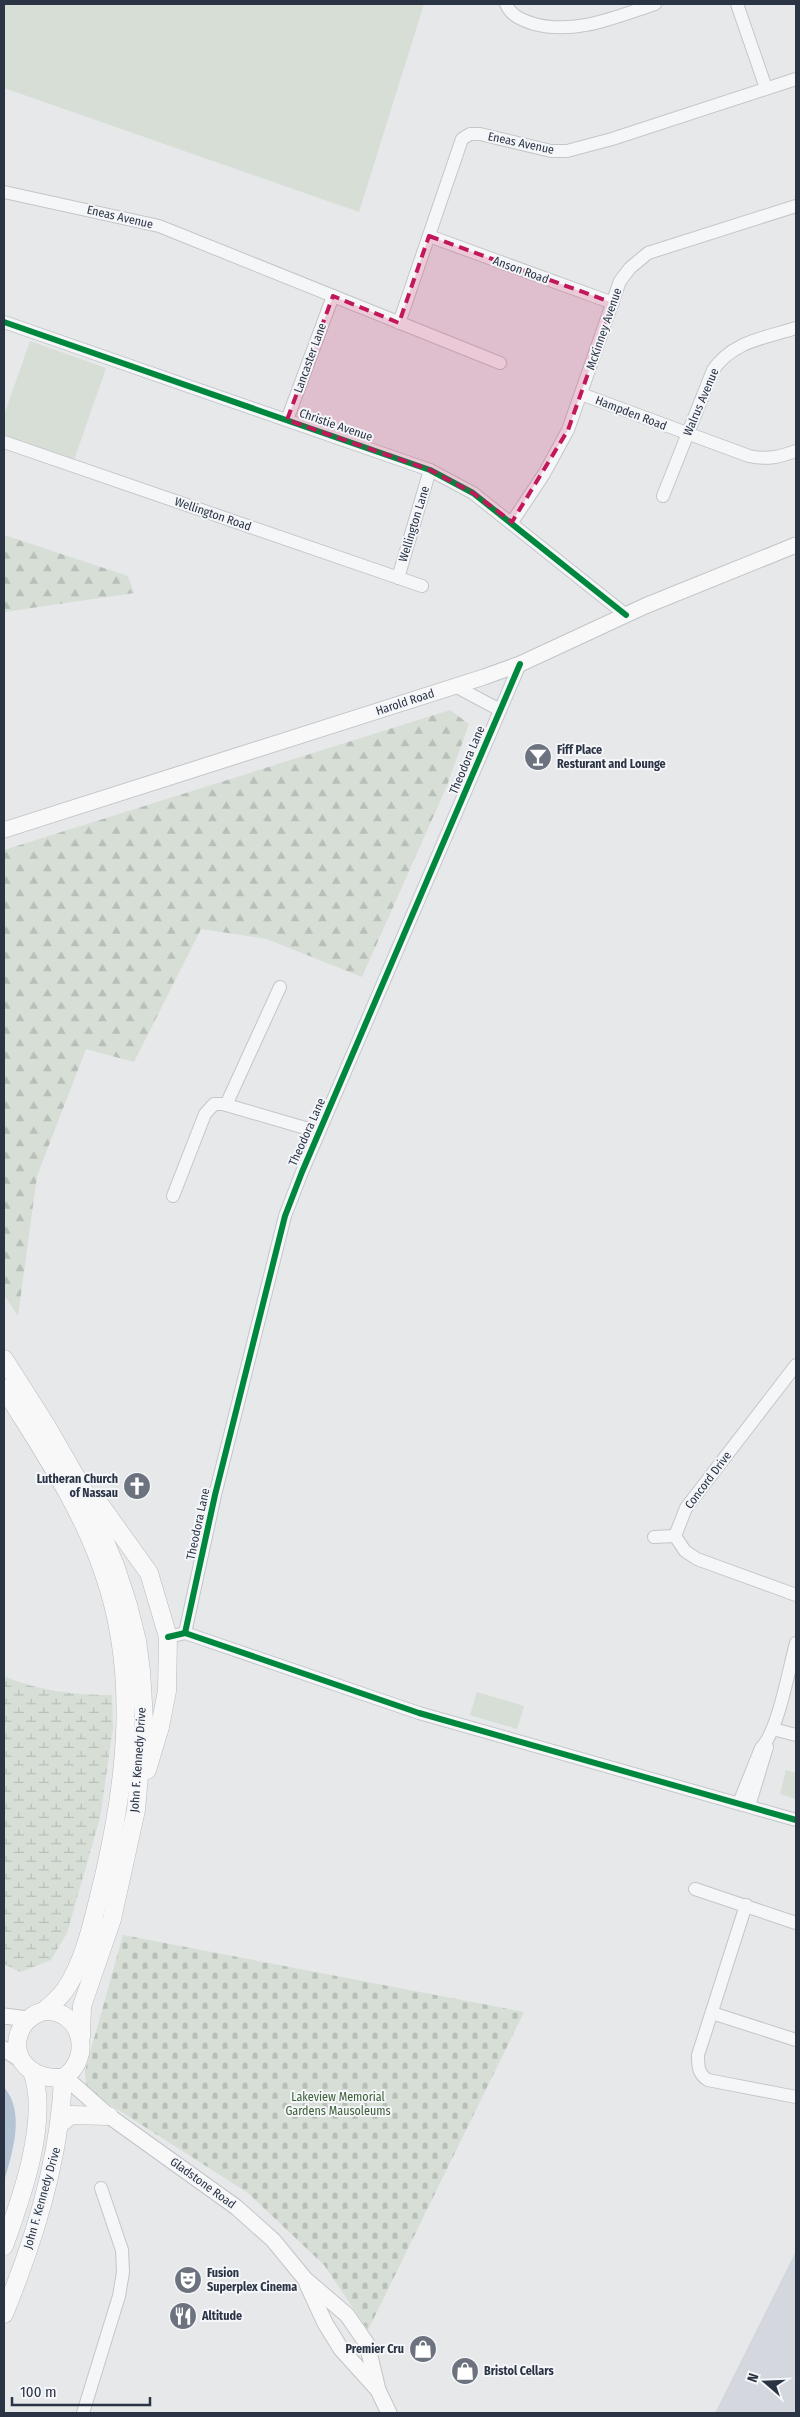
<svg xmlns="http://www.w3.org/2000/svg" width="800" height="2417" font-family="'Fira Sans Condensed',sans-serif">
  <defs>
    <pattern id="forest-firs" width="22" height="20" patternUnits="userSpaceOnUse" patternTransform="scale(1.25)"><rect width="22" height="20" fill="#d6ded6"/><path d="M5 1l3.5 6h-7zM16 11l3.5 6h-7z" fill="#b8bfb9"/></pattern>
    <pattern id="wetland-marsh" width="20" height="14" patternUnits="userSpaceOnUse" patternTransform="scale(1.25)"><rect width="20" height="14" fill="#d6ded6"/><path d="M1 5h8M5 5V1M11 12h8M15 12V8" fill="none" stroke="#b8bfb9"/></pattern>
    <pattern id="cemetery-stones" width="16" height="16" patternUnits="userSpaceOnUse" patternTransform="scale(1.25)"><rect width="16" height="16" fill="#d6ded6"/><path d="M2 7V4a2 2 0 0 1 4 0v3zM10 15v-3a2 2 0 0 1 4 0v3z" fill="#b8bfb9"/></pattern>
  </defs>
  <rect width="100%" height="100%" fill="#e6e8ea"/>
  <path fill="#d4d7dd" d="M795,2253l1,160h-81z"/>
  <g fill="#d6ded6">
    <path d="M4,4h420l-65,208 -355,-124z"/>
    <path d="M30,341l76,27 -33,95 -69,-24v-24z"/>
    <path d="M477,1692l47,14 -7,23 -47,-14z"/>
    <path d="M786,1770l10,3v26l-16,-5z"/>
  </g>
  <g fill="url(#forest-firs)">
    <path d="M4,535l124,41 6,17 -130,19z"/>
    <path d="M450,710l19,14 -23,64 -84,189 -95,-38 -66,-10 -67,133 -48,-13 -49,127 -19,140 -14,-21v-445z"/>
  </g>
  <path fill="url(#wetland-marsh)" d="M4,1676c33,15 72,19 108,19l1,33 -13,90 -33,115 -16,27 -31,12 -16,-8z"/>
  <path fill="url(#cemetery-stones)" d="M123,1935l401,77 -156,318 -44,-65 -76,-72 -153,-98 -9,-11 -1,-13z"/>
  <path fill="#b4c4d5" d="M4,2087c22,26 8,66 0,95z"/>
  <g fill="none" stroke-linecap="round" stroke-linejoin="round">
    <g stroke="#c4c6c8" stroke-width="14">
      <g id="minor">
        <path d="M506,4c5,12 16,16 28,20 42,11 81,-7 121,-20"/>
        <path d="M737,4l29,84"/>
        <path d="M4,192l155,34 341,137"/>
        <path d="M429,236l184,67"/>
        <path d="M4,322l426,148 43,23 153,122"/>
        <path d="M399,323l63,-184 8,-5h10l71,17h16l45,-12 184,-60"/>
        <path d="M581,394l168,62c18,4 30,1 47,-5"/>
        <path d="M287,420l46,-124"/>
        <path d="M4,442l418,144"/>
        <path d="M663,496l50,-126c20,-29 52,-32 83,-42"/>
        <path d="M512,522l32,-48 24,-44 52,-149 10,-13 18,-15 148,-47"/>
        <path d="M398,578l32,-108"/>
        <path d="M455,686l45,24"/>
        <path d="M226,1105l54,-118"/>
        <path d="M173,1196l32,-82 9,-10h9l96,28"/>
        <path d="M796,1365l-110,143 -11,28 10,15 12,8 99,36"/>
        <path d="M654,1537l21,-1"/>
        <path d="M185,1633l30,-138 70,-279 17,-44 218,-508"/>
        <path d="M177,1635l8,-2 234,80 377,107"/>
        <path d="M773,1729l23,6"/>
        <path d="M739,1803l22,-55c17,-16 28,-80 35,-105"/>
        <path d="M749,1806l18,-59"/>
        <path d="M695,1889l101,34"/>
        <path d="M746,1905l-48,150c0,11 0,19 10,25l88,17"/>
        <path d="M712,2013l84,27"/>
        <path d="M83,2413l36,-117 4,-24 -1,-22 -21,-62"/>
      </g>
    </g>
    <g stroke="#c2c5c8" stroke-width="17">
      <g id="major">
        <path d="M4,830l480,-153 36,-13 125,-58 151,-61"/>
        <path d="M4,2016l24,3"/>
        <path d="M4,2049l17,11"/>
        <path d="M65,2077l44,39 127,91 37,33 32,39 42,36 20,29 11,46 11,23"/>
        <path d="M307,2284l18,39 16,26 36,40"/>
      </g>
    </g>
    <g stroke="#b8bbbf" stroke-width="19">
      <g id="highway">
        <path d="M4,1359l42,66 39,68 31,75 12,37 9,36 4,30 3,49 -8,90 -24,109 -30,87 -1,31"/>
        <path d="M4,1388c36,59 78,119 100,186 34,98 23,203 0,302 -9,35 -18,84 -39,114 -6,8 -14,15 -21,21"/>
        <path d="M96,1499l53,74 19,64 -1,54 -7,36 -13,43"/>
        <path d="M44,2011c38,-2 50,47 19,67 -7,0 -16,0 -23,-3 -33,-12 -29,-55 4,-64z"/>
        <path d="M61,2123l10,-8 38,1"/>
        <path d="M4,2246c17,-47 46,-127 28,-175"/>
        <path d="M4,2314c31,-75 56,-155 59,-236"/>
      </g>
    </g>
    <use href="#minor" stroke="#f5f6f7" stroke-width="12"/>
    <use href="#major" stroke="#f8f8f8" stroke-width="15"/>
    <use href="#highway" stroke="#f8f8f8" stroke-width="18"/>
    <g stroke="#f4f6f9" stroke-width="9">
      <g id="cycleway">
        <path d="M4,322l426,148 43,23 153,122"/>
        <path d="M185,1633l30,-138 70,-279 17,-44 218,-508"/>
        <path d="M168,1637l17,-4 234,80 377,107"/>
      </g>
    </g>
    <use href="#cycleway" stroke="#00873e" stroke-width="6"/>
  </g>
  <path fill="#c2185b" fill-opacity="0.2" stroke="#c2185b" stroke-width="4" stroke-dasharray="10 6" stroke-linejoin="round" d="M429,236l184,67 -45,127 -56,92 -39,-29 -43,-23 -143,-50 46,-124 66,27z"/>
  <defs>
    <g id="bar-disc" transform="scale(1.4375)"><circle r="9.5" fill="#6c737f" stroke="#f4f6f9"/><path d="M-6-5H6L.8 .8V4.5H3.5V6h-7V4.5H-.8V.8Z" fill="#fff"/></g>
    <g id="church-disc" transform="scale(1.4375)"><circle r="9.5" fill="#6c737f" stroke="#f4f6f9"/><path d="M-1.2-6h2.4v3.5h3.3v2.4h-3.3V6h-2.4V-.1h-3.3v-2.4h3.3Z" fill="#fff"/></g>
    <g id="theatre-disc" transform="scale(1.4375)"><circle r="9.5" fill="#6c737f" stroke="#f4f6f9"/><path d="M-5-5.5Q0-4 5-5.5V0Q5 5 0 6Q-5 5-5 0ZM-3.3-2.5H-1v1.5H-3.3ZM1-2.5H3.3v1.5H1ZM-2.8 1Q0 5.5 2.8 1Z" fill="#fff"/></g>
    <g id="restaurant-disc" transform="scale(1.4375)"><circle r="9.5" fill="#6c737f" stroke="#f4f6f9"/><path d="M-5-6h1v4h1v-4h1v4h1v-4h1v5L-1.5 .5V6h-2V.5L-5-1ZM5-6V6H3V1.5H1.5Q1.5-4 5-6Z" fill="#fff"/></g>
    <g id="shop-disc" transform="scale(1.4375)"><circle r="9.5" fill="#6c737f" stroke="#f4f6f9"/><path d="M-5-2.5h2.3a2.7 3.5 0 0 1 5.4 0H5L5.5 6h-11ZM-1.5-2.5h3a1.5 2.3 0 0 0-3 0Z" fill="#fff"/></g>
  </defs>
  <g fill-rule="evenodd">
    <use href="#bar-disc" x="538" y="757"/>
    <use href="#church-disc" x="137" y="1486"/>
    <use href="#theatre-disc" x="188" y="2280"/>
    <use href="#restaurant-disc" x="183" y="2316"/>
    <use href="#shop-disc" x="423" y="2349"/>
    <use href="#shop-disc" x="465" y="2371"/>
  </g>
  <g text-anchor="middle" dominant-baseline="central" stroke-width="4" stroke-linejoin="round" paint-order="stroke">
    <g font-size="12" fill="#2b3445" stroke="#f4f6f9">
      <text transform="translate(521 143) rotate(12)">Eneas Avenue</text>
      <text transform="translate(120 217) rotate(13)">Eneas Avenue</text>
      <text transform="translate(521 270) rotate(20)">Anson Road</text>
      <text transform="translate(604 329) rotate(-71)">McKinney Avenue</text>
      <text transform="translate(310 358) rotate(-70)">Lancaster Lane</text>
      <text transform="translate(701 402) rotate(-67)">Walrus Avenue</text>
      <text transform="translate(631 413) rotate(21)">Hampden Road</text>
      <text transform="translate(336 425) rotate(19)">Christie Avenue</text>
      <text transform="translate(213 514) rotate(19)">Wellington Road</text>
      <text transform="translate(414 524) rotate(-73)">Wellington Lane</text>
      <text transform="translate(405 702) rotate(-18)">Harold Road</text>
      <text transform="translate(467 760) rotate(-67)">Theodora Lane</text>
      <text transform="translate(307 1132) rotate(-66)">Theodora Lane</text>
      <text transform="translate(708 1480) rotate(-53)">Concord Drive</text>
      <text transform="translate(198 1524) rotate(-78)">Theodora Lane</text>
      <text transform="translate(138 1760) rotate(-86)">John F. Kennedy Drive</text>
      <text transform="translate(203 2183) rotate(36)">Gladstone Road</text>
      <text transform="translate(42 2198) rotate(-74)">John F. Kennedy Drive</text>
    </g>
    <g font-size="12" font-weight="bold" fill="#2b3445" stroke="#f4f6f9" text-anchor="start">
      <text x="557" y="750">Fiff Place<tspan x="557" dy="14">Resturant and Lounge</tspan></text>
      <text x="118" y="1479" text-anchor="end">Lutheran Church<tspan x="118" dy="14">of Nassau</tspan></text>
      <text x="207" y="2273">Fusion<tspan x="207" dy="14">Superplex Cinema</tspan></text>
      <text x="202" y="2316">Altitude</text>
      <text x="404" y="2349" text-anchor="end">Premier Cru</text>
      <text x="484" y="2371">Bristol Cellars</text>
    </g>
    <g font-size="12" fill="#3f6138" stroke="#f4f6f9">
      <text x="338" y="2097">Lakeview Memorial<tspan x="338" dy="14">Gardens Mausoleums</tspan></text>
    </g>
  </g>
  <rect width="800" height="2417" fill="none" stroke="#2b3445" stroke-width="10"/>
  <g transform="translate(765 2382) rotate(289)" stroke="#f4f6f9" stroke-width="4" paint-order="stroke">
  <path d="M0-4L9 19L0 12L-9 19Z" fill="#2b3445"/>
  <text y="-8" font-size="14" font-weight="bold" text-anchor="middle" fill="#2b3445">N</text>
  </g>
  <path d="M12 2397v8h138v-8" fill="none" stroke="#2b3445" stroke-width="2.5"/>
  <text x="20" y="2397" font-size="15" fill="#2b3445" stroke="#f4f6f9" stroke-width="4" paint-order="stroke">100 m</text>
</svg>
